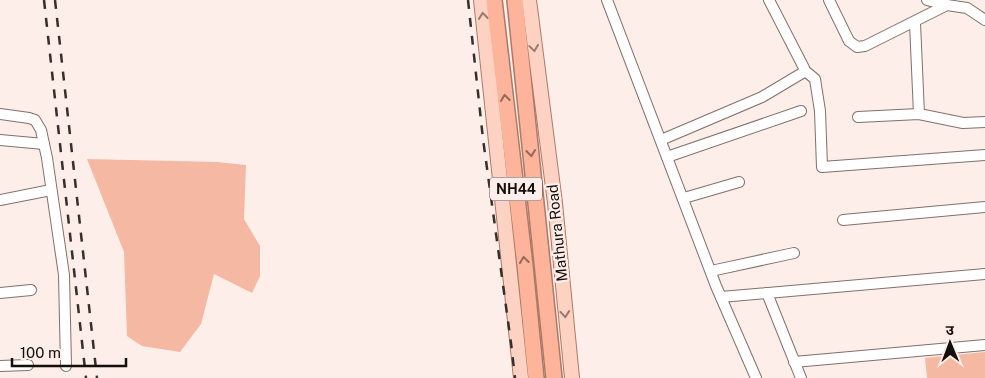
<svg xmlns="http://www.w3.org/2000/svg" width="985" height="378" font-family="'Public Sans','Noto Sans Devanagari',sans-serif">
  <rect width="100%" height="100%" fill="#fdeee9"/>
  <g fill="#f4b8a3">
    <path d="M87,159l130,3 29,3 -2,54 16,27v30l-8,17 -38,-19 -13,50 -21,28 -38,-6 -15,-10 -3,-84z"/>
    <path d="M985,352v26h-58l-2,-20z"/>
  </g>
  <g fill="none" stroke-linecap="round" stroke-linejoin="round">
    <g stroke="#80706b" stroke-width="12">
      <g id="minor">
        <path d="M607,0l109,286 40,92"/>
        <path d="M829,0l20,41 8,6 8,-1 82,-41 20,3 18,12"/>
        <path d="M927,0l20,5"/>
        <path d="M915,23l4,91"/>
        <path d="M804,70l11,9 5,32 2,56 163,-12"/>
        <path d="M0,114l29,4 6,2 6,10 6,28 17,117 2,91"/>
        <path d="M858,117l61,-3 44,9 22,-1"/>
        <path d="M0,140l44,4"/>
        <path d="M661,140l101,-43 42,-25v-4l-35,-68"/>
        <path d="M667,157l134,-46"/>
        <path d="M684,198l55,-16"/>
        <path d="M0,200l51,-10"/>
        <path d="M843,220l142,-13"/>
        <path d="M711,271l83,-18"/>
        <path d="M0,293l31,-3"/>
        <path d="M767,293l34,85"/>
        <path d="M721,297l264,-23"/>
        <path d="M794,362l191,-17"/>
        <path d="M0,366l28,-1"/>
      </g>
    </g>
    <g stroke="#ab7a68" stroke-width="16">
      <g id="major">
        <path d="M481,0l40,378"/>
        <path d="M529,0l26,203 17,175"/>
      </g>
    </g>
    <g stroke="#ab7a68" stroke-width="18">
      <g id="highway">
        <path d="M494,0l31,266 11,112"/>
        <path d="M515,0l39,378"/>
      </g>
    </g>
    <use href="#minor" stroke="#fff" stroke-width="10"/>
    <use href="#major" stroke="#fed2c2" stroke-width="14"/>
    <use href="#highway" stroke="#fdb49a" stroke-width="15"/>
    <g stroke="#362f2c" stroke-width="2.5" stroke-dasharray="9 9" stroke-linecap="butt">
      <path d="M44,0l42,378"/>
      <path d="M55,0l42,378"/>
      <path d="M468,0l15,139 28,204 4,35"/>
    </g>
  </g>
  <defs><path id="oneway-chevron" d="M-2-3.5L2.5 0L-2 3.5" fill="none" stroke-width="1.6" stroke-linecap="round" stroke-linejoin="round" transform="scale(1.25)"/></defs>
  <g stroke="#957a70">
    <use href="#oneway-chevron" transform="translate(483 16) rotate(-96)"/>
    <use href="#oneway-chevron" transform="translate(534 48) rotate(82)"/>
    <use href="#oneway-chevron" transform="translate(565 314) rotate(85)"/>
  </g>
  <g stroke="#94695a">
    <use href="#oneway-chevron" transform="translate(505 98) rotate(-96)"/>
    <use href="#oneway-chevron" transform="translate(531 153) rotate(84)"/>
    <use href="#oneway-chevron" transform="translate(524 260) rotate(-97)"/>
  </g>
  <g text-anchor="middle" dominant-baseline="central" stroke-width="4.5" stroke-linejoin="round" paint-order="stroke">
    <rect fill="#fdeee9" stroke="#5a514e" stroke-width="1" x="490" y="177.5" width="52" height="23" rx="4"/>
    <g font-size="14" font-weight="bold" fill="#140e0c">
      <text x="516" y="189">NH44</text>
    </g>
    <g font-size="15" fill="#140e0c" stroke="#fdeee9">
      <text transform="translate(557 233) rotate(-96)">Mathura Road</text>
    </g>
  </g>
  <g transform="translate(950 343) rotate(359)" stroke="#fdeee9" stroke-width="4" paint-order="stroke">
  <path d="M0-4L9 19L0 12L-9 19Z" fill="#140e0c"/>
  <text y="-8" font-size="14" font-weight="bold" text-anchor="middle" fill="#140e0c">उ</text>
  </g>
  <path d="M12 358v8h114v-8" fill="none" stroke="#140e0c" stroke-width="2.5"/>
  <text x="20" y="358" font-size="15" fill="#140e0c" stroke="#fdeee9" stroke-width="4" paint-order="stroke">100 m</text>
</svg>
